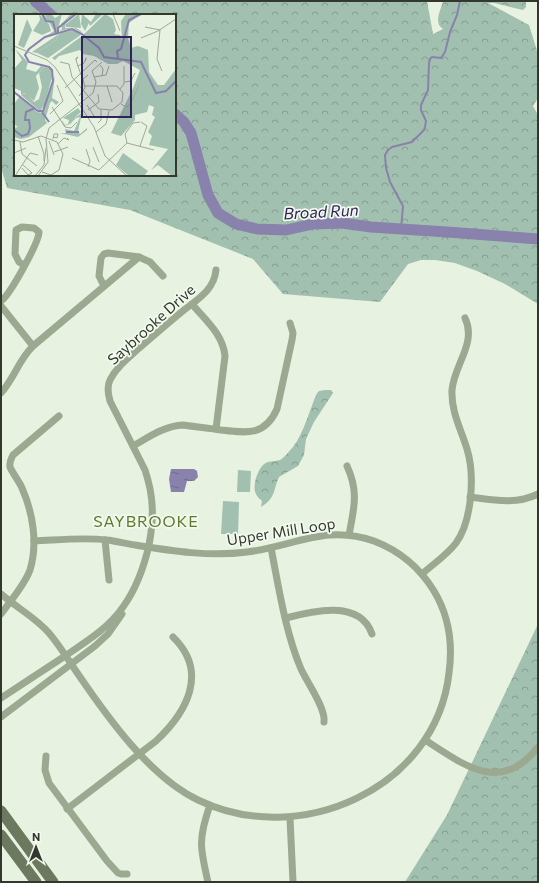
<svg xmlns="http://www.w3.org/2000/svg" width="539" height="883" font-family="Commissioner,sans-serif">
  <defs>
    <pattern id="forest-crowns" width="20" height="18" patternUnits="userSpaceOnUse"><rect width="20" height="18" fill="#a2c0b0"/><path d="M2 6a3 3 0 1 1 6 0M12 15a3 3 0 1 1 6 0" fill="none" stroke="#859d8f"/></pattern>
    <pattern id="water-ripples" width="26" height="14" patternUnits="userSpaceOnUse"><rect width="26" height="14" fill="#8982ad"/><path d="M2 4q2-2 4 0t4 0M15 11q2-2 4 0t4 0" fill="none" stroke="#716b8d"/></pattern>
  </defs>
  <rect width="100%" height="100%" fill="#e7f2e1"/>
  <g fill="url(#forest-crowns)" fill-rule="evenodd">
    <path d="M1,1h426l6,33 10,-5c-10,-6 -2,-19 0,-28h83v6l-3,3 -29,-7h-6l41,22 9,29v44l-5,8 5,9v189l-33,-20 -28,-13 -22,-8 -20,-3h-14l-13,4 -28,38 -97,-8 -30,-35 -123,-49 -123,-22 -6,-21zM15,15h160v160h-160z"/>
    <path d="M325,390h6l2,3 -19,29 -8,17 -2,16 -6,11 -19,11c-6,13 -3,21 -18,30l1,-6c-2,-2 -5,-4 -6,-7 -4,-7 1,-23 7,-29 5,-5 11,-3 17,-5 4,-2 10,-10 13,-13 11,-15 16,-35 23,-52l3,-4z"/>
    <path d="M538,624v258h-133l42,-67z"/>
  </g>
  <g fill="#a2c0b0">
    <path d="M238,470l13,1 -1,21h-13z"/>
    <path d="M223,501l16,1 -1,32h-17z"/>
  </g>
  <path fill="url(#water-ripples)" d="M171,469h23l3,2 1,6 -4,4h-7l-3,11h-13l-2,-13z"/>
  <g fill="none" stroke-linecap="round" stroke-linejoin="round">
    <path stroke="#8982ad" stroke-width="2" d="M401,229l2,-23 -13,-24 -4,-14 -1,-13 3,-5 4,-3 20,-5 12,-12 1,-3 1,-6 -5,-11v-5l7,-15 1,-27 1,-4 2,-2 9,1 4,-6 5,-20 7,-17 3,-14"/>
    <g stroke="#8982ad" stroke-width="11">
      <path d="M35,1l16,14"/>
      <path d="M175,114l9,8 7,11 17,62 10,18 18,11 21,5 29,1 27,-6 29,-1 29,4 76,5 91,7"/>
    </g>
    <g stroke="#9ca991" stroke-width="7">
      <path d="M104,286l-5,-10 2,-18 3,-4 4,-1 31,4"/>
      <path d="M1,301c9,-6 38,-59 38,-69l-5,-4 -12,-1 -6,3 -1,24 4,8 5,3"/>
      <path d="M192,304c13,16 31,30 33,52l-9,73"/>
      <path d="M1,306l32,40"/>
      <path d="M1,393c14,-16 17,-32 32,-47l106,-89 11,5 13,14"/>
      <path d="M133,446c16,-9 31,-20 50,-21 13,2 25,3 38,5 26,3 44,6 56,-21l15,-69 1,-7 -3,-10"/>
      <path d="M347,466c12,26 7,42 2,69"/>
      <path d="M470,497c23,3 46,8 68,-3"/>
      <path d="M105,540l4,40"/>
      <path d="M271,548c8,40 14,83 30,121 6,13 25,40 23,53"/>
      <path d="M422,574c11,-10 25,-19 34,-31 16,-22 19,-68 11,-94 -6,-20 -16,-37 -15,-59 2,-25 25,-47 13,-72"/>
      <path d="M1,594c16,14 34,23 48,39 11,13 20,28 29,41 30,44 72,103 120,126 101,49 238,-11 251,-127 4,-29 0,-57 -15,-82 -14,-23 -34,-40 -60,-50 -47,-17 -80,5 -127,11 -37,5 -75,-1 -112,-7 -9,-1 -18,-4 -28,-5 -24,-3 -49,0 -73,1"/>
      <path d="M1,614c10,-14 23,-28 29,-44 8,-26 3,-57 -8,-82 -3,-7 -9,-14 -12,-21 -1,-5 1,-8 3,-12l46,-39"/>
      <path d="M286,618c26,-7 74,-19 86,16"/>
      <path d="M1,698c20,-13 41,-27 61,-40 22,-15 46,-29 61,-51 13,-18 21,-40 26,-62 5,-27 5,-48 -4,-75l-35,-69c-2,-7 -3,-15 0,-21 6,-12 17,-21 27,-30 15,-13 31,-27 47,-40 14,-11 30,-20 32,-40"/>
      <path d="M1,717l94,-71 13,-12 14,-20"/>
      <path d="M425,740c39,25 76,55 113,7"/>
      <path d="M46,756l-1,14 4,13 58,78 11,12 3,1h6"/>
      <path d="M67,809l89,-68c31,-29 53,-69 17,-104"/>
      <path d="M290,818l3,64"/>
      <path d="M208,882c-8,-34 -10,-43 2,-77"/>
    </g>
    <g stroke="#6d795e" stroke-width="11">
      <path d="M1,811l52,71"/>
      <path d="M1,835l35,47"/>
    </g>
  </g>
  <g text-anchor="middle" dominant-baseline="central" stroke-width="3.5" stroke-linejoin="round" paint-order="stroke">
    <g font-size="15" fill="#33382c" stroke="#f2f9ee">
      <text transform="translate(151 324) rotate(-42)">Saybrooke Drive</text>
      <text transform="translate(281 531) rotate(-9)">Upper Mill Loop</text>
    </g>
    <g font-size="16" font-style="italic" fill="#2e2457" stroke="#f2f9ee">
      <text transform="translate(321 211) rotate(-3)">Broad Run</text>
    </g>
    <g font-size="16" letter-spacing="1" fill="#5e7b2a" stroke="#f2f9ee">
      <text x="146" y="520">SAYBROOKE</text>
    </g>
  </g>
  <g transform="translate(14 14)">
    <rect width="162" height="162" fill="#e7f2e1"/>
    <path d="M45,20l-3,6 -19,13 -5,-1zM1,35l13,13 -2,7 10,3 5,-6 3,1 -8,9 3,12 -5,13 -9,-8 -4,2v-4l-7,-3v-19l8,-9z" fill="#a2c0b0"/>
    <path d="M25,0l5,5 -2,-5h2l4,7 -4,-2 4,3 -3,-8h6l4,4 7,-4 -5,18 -18,9 15,-10 -5,-9 -6,-3 6,5 2,7 -9,4 -9,-4 7,-11zM57,0h6l-11,9 -1,5h11l5,3 2,2 -10,-5 -14,3 3,-2 -1,-5zM68,0l9,8 5,-8h7l-13,12 -1,-3 -4,8 -4,-7zM91,0l8,5 3,11 -2,4 6,1 2,5 -1,-19 5,-7 14,1 -11,8 -1,15 3,10 7,-2 10,4 1,22 9,13h6l12,-16v107h-4l-14,-11 -7,5 17,-21 -19,-4 3,-9 -4,-4 7,-15 -3,-2 2,-8 -5,-2 -2,7 -12,3v5l-14,16 -10,-3 23,-47 6,-16 -17,-9 -6,3h-9l-14,-8 -11,-2 -3,-4 -21,6 -4,4 -3,-2 30,-22zM13,5l5,11 -8,18 -6,-3zM58,16l10,4 -34,24 -11,-5 19,-13 3,-6zM30,53l7,2 1,8 -7,27 -5,7 -19,-16 5,-2 8,9 5,-3 3,-12 -3,-14zM41,62l-3,22 7,4 -3,3 -4,-4 -2,2 -5,17 2,3 -18,14 -8,2 -7,-2v-9l4,-1 -4,-3v-20l6,-8 17,16 6,1zM64,94l3,4 -7,6 8,-5 -4,18 2,3 7,-6v2l-9,7 -18,-4h6l-1,-4 9,2 6,-14 -4,1 -6,6 -6,2 -2,-6 3,5 3,-1 1,-4 -6,-2zM109,139l25,18 -4,5h-15l-13,-11z" fill="#a2c0b0"/>
    <path d="M65,0l2,14 -15,-1v-3z" fill="#a2c0b0"/>
    <path fill="none" stroke="#8982ad" stroke-width="2" d="M28,0l4,7 7,1 3,11M44,19v-5l18,-14M104,44l-1,-7 4,-2 8,-29 12,-6M0,78l24,19h5l10,-30 -1,-11 -3,-3 -20,-5 -4,-7 4,-6 16,-12 27,-8 10,5 17,14 5,9 37,5 15,31 10,-2 10,-10M28,98l7,10M0,116l8,6 6,-2 2,-6 -1,-8h-4l1,-8 9,-4M52,118h13"/>
    <path fill="none" stroke="#9fa899" stroke-width="1" d="M99,0l7,17M131,13l15,3M146,16l-3,29 5,12M127,24l17,-7 18,-12M0,32l33,14 8,7 39,60 11,29 22,20M62,46l2,-3 -2,1v2l5,15M46,48l9,2 3,13 27,32 13,1 10,-8 1,-9 -6,-7h-32M86,51l3,4 -1,7M63,52l6,-2 2,-3 1,-2v-1l-1,3M80,63l12,-2 3,-9M111,68l6,-1 4,-8M93,72l5,16M51,74l30,-28 2,2M106,75l4,-5v-18M65,82l6,-8 -2,-9 5,-4M107,90l5,3 4,-2 9,-20M73,91l7,11M38,93l13,20 6,1 6,-6M74,96l11,-8 -1,-8M36,100l13,-13 -6,-16M84,109l3,-3v-10M82,118l10,-8 3,-13M24,122l6,18v7M39,125l1,-5h4l-1,4 -3,-1M0,126l9,2 18,-6 16,6 6,12 -4,16 -8,5 -9,-3M35,127l5,14M6,128l2,12 15,12M113,129l-2,-9 8,-11 7,-1M44,130l6,-6 5,2 -2,-2M126,132l7,-20 -6,-4M79,133l6,15M72,135l4,12 -2,6M40,138l14,-5M0,139l12,-5M58,144l27,12 28,-27 27,7M8,150l10,9 -4,2 -6,-7M1,162l15,-23 8,2M21,162l9,-11 2,-17M24,162l10,-14 -2,-23 3,-11 44,-35 3,-11 -4,-11 10,-9"/>
    <path fill="#2e2457" fill-opacity="0.15" stroke="#2e2457" stroke-width="2" d="M68,23h49v80h-49z"/>
    <rect width="162" height="162" fill="none" stroke="#33382c" stroke-width="2"/>
  </g>
  <rect width="539" height="883" fill="none" stroke="#33382c" stroke-width="4"/>
  <g transform="translate(36 847)" stroke="#f2f9ee" stroke-width="3" paint-order="stroke">
  <path d="M0-3L7 15L0 10L-7 15Z" fill="#33382c"/>
  <text y="-6" font-size="11" font-weight="bold" text-anchor="middle" fill="#33382c">N</text>
  </g>
</svg>
